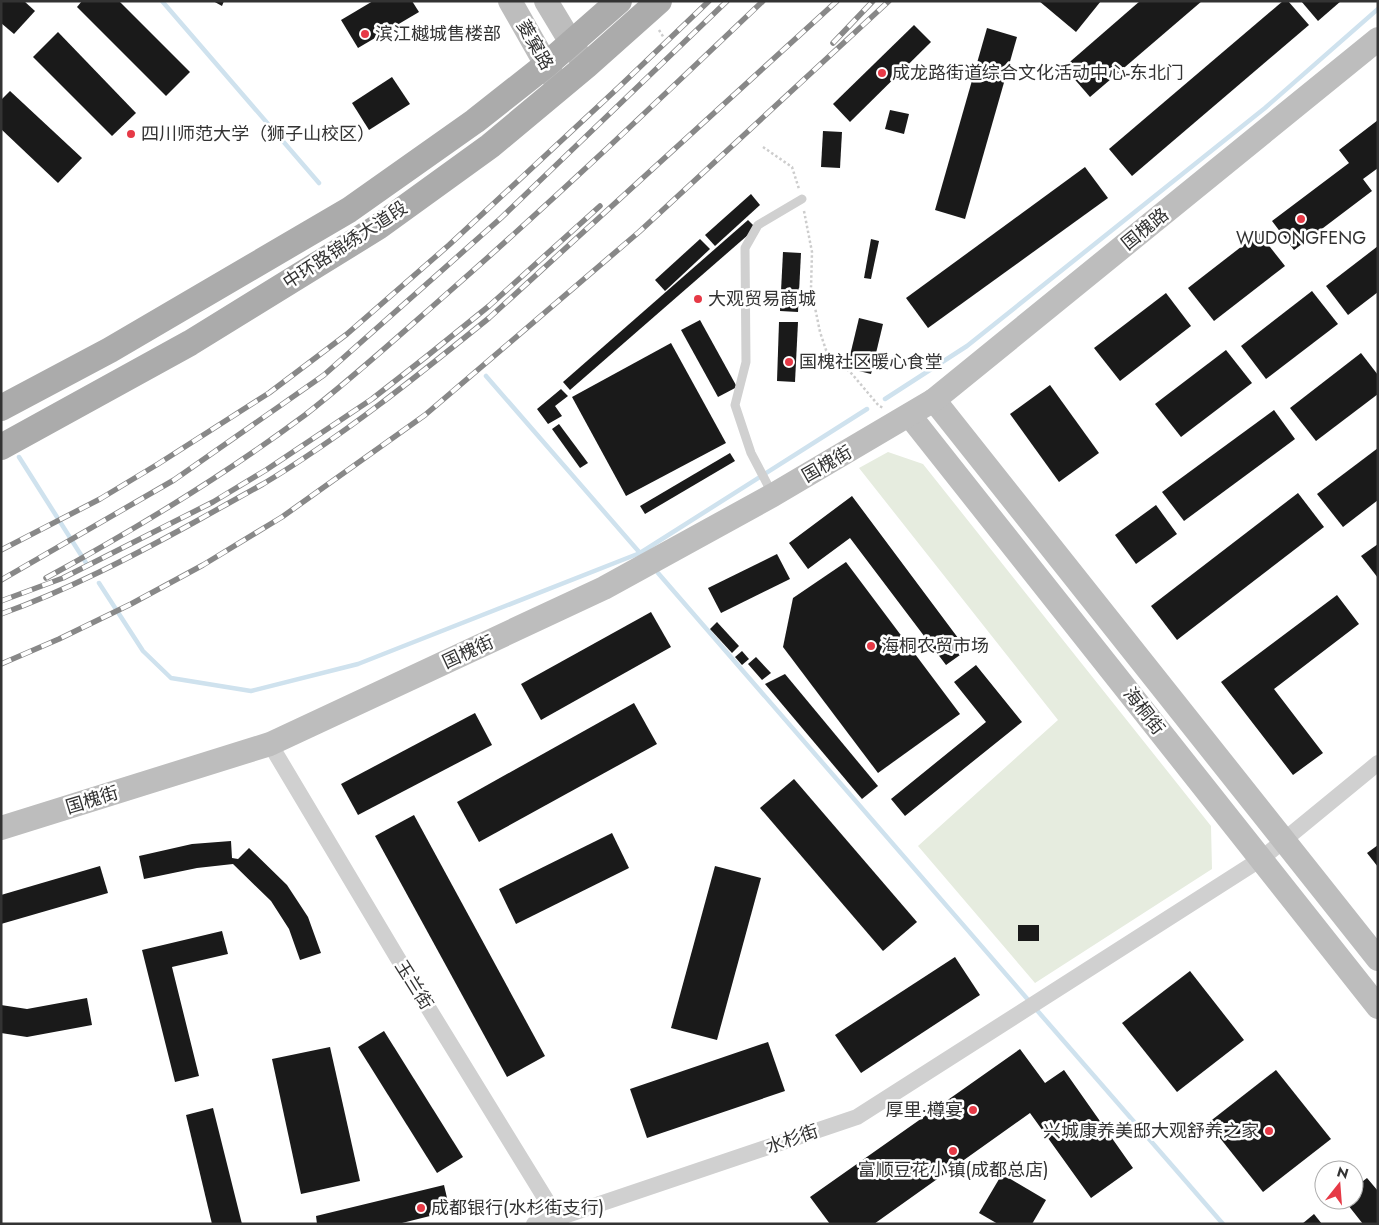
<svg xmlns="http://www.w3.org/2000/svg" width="1379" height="1225" font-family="Jost,'Noto Sans SC',sans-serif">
  <rect width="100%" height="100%" fill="#fff"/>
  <path fill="#e6ecdf" d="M888,452l35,12 288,362 1,43 -177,114 -117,-137 140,-126 -199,-252z"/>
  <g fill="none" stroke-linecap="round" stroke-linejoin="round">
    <g stroke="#cfe2ee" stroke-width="4.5">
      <path d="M162,1l157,182"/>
      <path d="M486,376l154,177"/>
      <path d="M885,399l82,-53 298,-238 113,-99"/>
      <path d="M19,457l69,109"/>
      <path d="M658,573l372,429"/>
      <path d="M99,583l44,68 28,27 80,13 107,-27 282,-111 227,-144"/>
      <path d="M1035,1008l188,216"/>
    </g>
  </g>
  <g fill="#1a1a1a">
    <path d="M1,1h23l11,10 -21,23 -13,-11z"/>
    <path d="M82,1h37l71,71 -24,24 -89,-89z"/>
    <path d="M213,1h11l-2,5z"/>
    <path d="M373,1h39l7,11 -61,36 -17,-28z"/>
    <path d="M1039,1h62l-25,31z"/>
    <path d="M1140,1h62l-112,96 -26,-30z"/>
    <path d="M1283,1h5l21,24 -177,151 -23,-27z"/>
    <path d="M1301,1h40l-23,20z"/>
    <path d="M914,25l17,17 -81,80 -17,-18z"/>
    <path d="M987,28l30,9 -52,182 -30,-9z"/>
    <path d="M58,32l78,81 -24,23 -79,-79z"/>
    <path d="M392,77l18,27 -41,26 -17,-27z"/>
    <path d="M10,91l72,67 -24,25 -57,-54v-29z"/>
    <path d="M890,110l19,4 -5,20 -19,-5z"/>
    <path d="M1378,120v48l-15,11 9,12 -78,59 -22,-29 77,-58 -10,-13z"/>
    <path d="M823,131l19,1 -2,36 -19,-1z"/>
    <path d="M1085,167l23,31 -180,130 -22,-30z"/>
    <path d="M751,194l9,11 -45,41 -10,-11z"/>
    <path d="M748,220l8,8 -186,162 -7,-8z"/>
    <path d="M1259,233l26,33 -71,55 -26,-33z"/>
    <path d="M700,239l10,10 -45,42 -10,-11z"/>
    <path d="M871,239l8,2 -8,38 -7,-1z"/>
    <path d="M1378,246v46l-30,23 -22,-29z"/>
    <path d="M783,252l18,1 -3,59 -18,-1z"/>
    <path d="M1312,291l26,33 -72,55 -25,-33z"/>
    <path d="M1166,293l25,33 -71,55 -26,-33z"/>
    <path d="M859,318l24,6 -12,50 -24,-6z"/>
    <path d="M700,320l37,67 -19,10 -37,-67z"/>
    <path d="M779,322h19l-3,60 -18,-1z"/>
    <path d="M671,343l55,100 -100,53 -54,-99z"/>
    <path d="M1226,350l26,33 -71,54 -26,-33z"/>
    <path d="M1361,353l17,22v19l-62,47 -26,-33z"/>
    <path d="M1050,385l49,68 -40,29 -49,-68z"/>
    <path d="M561,389l7,7 -13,10 7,10 -14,8 -11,-15z"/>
    <path d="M1274,410l21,29 -111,82 -22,-29z"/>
    <path d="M559,424l29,39 -8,5 -28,-39z"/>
    <path d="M1378,448v52l-35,27 -26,-33z"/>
    <path d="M730,453l5,8 -90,53 -5,-8z"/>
    <path d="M1298,493l26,34 -147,113 -26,-34z"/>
    <path d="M852,496l115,154 -21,15 -96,-127 -42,31 -19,-26z"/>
    <path d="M1156,505l21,29 -41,30 -21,-29z"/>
    <path d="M1378,544v34l-17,-22z"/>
    <path d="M777,554l13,25 -69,34 -13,-25z"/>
    <path d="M846,562l114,152 -82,59 -95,-126 10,-49z"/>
    <path d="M1337,595l22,29 -85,65 49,64 -30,22 -72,-93z"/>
    <path d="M651,612l20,35 -130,73 -20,-36z"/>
    <path d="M717,622l22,24 -7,7 -22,-24z"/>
    <path d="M742,651l7,8 -7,6 -7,-8z"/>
    <path d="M756,657l15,16 -9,7 -14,-16z"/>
    <path d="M976,665l46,57 -117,94 -14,-17 95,-77 -32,-40z"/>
    <path d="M785,674l93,112 -16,13 -97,-115z"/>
    <path d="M634,703l23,41 -178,98 -22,-40z"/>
    <path d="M475,713l17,32 -134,70 -17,-31z"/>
    <path d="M794,779l123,143 -34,29 -123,-143z"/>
    <path d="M414,815l131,241 -38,21 -132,-241z"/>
    <path d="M612,833l17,35 -113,56 -17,-35z"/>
    <path d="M231,841l1,17 6,1 11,-11 38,37 21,32 13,36 -21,7 -11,-31 -18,-28 -38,-37 -36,4 -53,11 -5,-23 53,-12z"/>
    <path d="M1378,845v22l-11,-14z"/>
    <path d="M100,866l8,27 -107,31v-29z"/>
    <path d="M715,866l46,12 -44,162 -46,-12z"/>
    <rect x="1018" y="925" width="21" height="16"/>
    <path d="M222,931l6,23 -56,13 27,109 -24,6 -33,-132z"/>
    <path d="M955,957l25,38 -119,78 -26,-38z"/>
    <path d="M1190,971l54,69 -67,52 -55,-69z"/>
    <path d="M87,998l5,27 -65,12 -26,-4v-28l26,4z"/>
    <path d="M384,1031l79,126 -26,16 -79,-126z"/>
    <path d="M768,1042l17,49 -138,47 -17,-49z"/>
    <path d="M330,1047l30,134 -59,13 -29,-135z"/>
    <path d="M1020,1049l25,34 19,-13 69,98 -42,30 -61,-85 -156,111h-44l-20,-27z"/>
    <path d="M1276,1070l55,69 -68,53 -55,-69z"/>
    <path d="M213,1108l29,116h-30l-26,-109z"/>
    <path d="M1002,1174l44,26 -14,24h-34l-19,-11z"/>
    <path d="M1367,1178l11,13v33h-15l-19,-24h10v-12z"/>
    <path d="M444,1185l6,26 -52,13h-81l-1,-8z"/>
    <path d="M1314,1214l8,10h-20z"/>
  </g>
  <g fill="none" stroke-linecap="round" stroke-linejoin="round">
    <g stroke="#cdcdcd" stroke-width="2.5" stroke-dasharray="2.5 2.5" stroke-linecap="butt">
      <path d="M659,30l5,8"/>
      <path d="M763,147l29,20 7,22"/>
      <path d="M804,211l8,41 -1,36 9,44 6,18 26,24 27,32 5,2"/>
    </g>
    <path stroke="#d0d0d0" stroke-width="9" d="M773,495l-22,-42 -16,-48 11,-43 -1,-114 13,-23 44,-26"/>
    <g stroke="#d0d0d0" stroke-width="16">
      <path d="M270,744l127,213 164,267"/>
      <path d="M534,1224l24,-6 299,-101 404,-258 117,-96"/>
    </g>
    <g stroke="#bdbdbd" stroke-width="24">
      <path d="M510,1l46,81"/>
      <path d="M546,1l35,58"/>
      <path d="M934,400l444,559"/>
      <path d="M910,416l468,591"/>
      <path d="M1,828l269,-84 334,-156 169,-93 161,-95 444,-361"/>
    </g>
    <g stroke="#ababab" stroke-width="26">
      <path d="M1,408l109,-58 239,-140 126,-89 71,-56 73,-64"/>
      <path d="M1,447l189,-104 188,-116 112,-81 96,-80 73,-65"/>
    </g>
    <g stroke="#888" stroke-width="5.5">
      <g id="rail">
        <path d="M833,43l40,-42"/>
        <path d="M1,550l99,-51 58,-35 111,-71 78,-59 102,-89 170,-158 90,-86"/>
        <path d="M46,578c90,-49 177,-102 259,-163 50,-39 97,-82 145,-124 107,-94 210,-192 313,-290"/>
        <path d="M1,580l173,-100 150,-105 177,-157 226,-217"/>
        <path d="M1,601l62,-23 150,-76 53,-32 106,-71 55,-43 62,-50 111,-100"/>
        <path d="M1,614c67,-24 130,-57 192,-91 23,-13 47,-26 70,-39 80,-48 153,-107 226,-166l348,-317"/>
        <path d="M1,664l58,-25 72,-35 72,-39 79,-48 143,-102 214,-183 250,-231"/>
      </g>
    </g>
    <use href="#rail" stroke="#fff" stroke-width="4" stroke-dasharray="11" stroke-linecap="butt"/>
  </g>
  <g fill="#e63946" stroke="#fff" stroke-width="2">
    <circle cx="365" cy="34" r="5"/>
    <circle cx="882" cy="73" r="5"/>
    <circle cx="131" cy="134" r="5"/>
    <circle cx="1301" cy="219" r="5"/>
    <circle cx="698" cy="299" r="5"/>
    <circle cx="789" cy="362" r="5"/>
    <circle cx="871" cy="646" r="5"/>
    <circle cx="973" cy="1110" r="5"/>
    <circle cx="1269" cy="1131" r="5"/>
    <circle cx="953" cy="1151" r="5"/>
    <circle cx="421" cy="1208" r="5"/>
  </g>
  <g text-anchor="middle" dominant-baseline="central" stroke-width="5" stroke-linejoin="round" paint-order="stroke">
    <g font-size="18" fill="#333" stroke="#fff" text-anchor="start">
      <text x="375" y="34">滨江樾城售楼部</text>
      <text x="892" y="73">成龙路街道综合文化活动中心-东北门</text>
      <text x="141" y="134">四川师范大学（狮子山校区）</text>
      <text x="1301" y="238" text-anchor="middle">WUDONGFENG</text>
      <text x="708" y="299">大观贸易商城</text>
      <text x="799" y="362">国槐社区暖心食堂</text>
      <text x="881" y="646">海桐农贸市场</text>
      <text x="963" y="1110" text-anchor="end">厚里·樽宴</text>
      <text x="1259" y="1131" text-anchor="end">兴城康养美邸大观舒养之家</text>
      <text x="953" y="1170" text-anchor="middle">富顺豆花小镇(成都总店)</text>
      <text x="431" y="1208">成都银行(水杉街支行)</text>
    </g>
    <g font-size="18" fill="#333" stroke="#fff">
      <text transform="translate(535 45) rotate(60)">菱窠路</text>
      <text transform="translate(1145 229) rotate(-39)">国槐路</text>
      <text transform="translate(345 245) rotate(-33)">中环路锦绣大道段</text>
      <text transform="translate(827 464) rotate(-30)">国槐街</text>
      <text transform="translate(468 652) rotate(-25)">国槐街</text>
      <text transform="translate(1144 711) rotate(52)">海桐街</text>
      <text transform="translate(92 800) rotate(-17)">国槐街</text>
      <text transform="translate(414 985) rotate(58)">玉兰街</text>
      <text transform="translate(792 1139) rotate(-19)">水杉街</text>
    </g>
  </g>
  <rect width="1379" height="1225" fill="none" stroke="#333333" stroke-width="5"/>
  <g transform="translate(1339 1185) rotate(17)"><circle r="24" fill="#ffffff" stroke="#adadad"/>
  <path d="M0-4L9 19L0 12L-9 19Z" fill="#e63946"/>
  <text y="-8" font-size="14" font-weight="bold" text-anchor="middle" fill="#333333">N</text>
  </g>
</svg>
